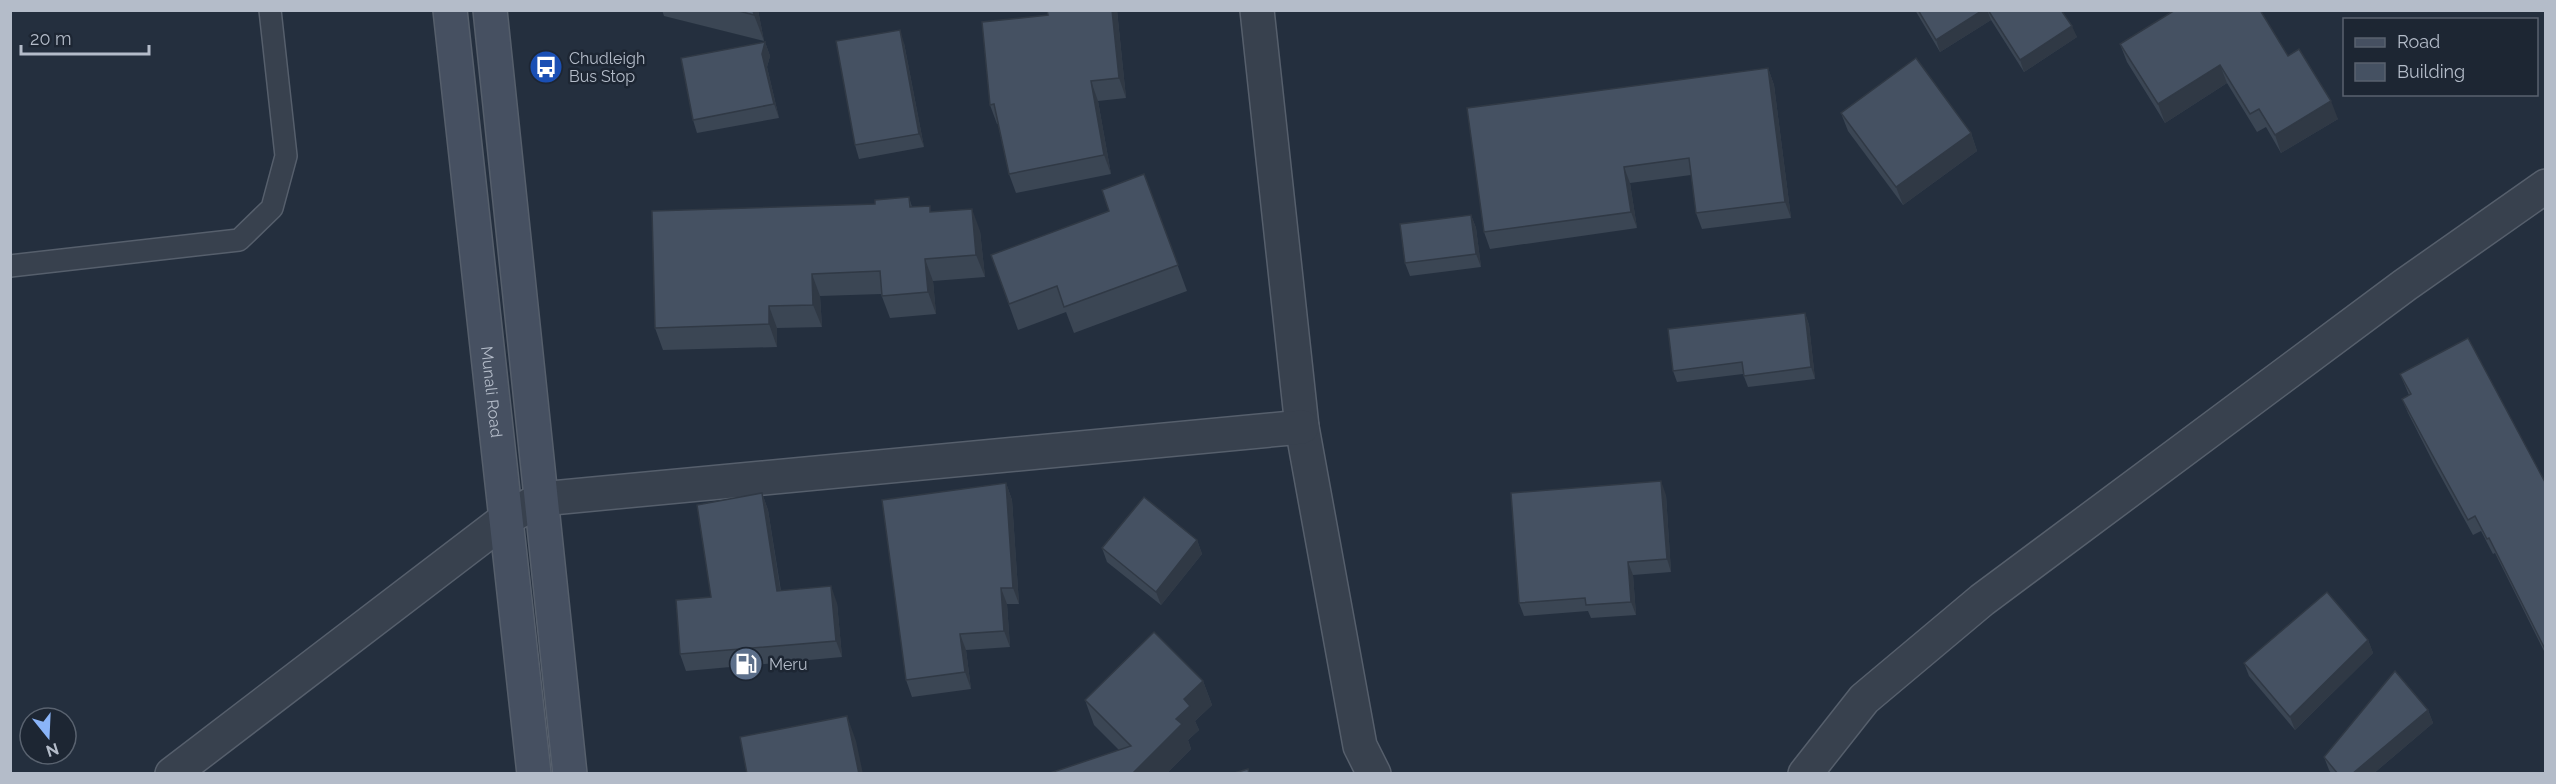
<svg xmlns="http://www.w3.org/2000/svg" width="2556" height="784" font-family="Raleway,sans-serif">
  <rect width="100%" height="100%" fill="#242f3e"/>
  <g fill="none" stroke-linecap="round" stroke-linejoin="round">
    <g stroke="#565f6c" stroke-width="24">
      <path id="lane" d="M10,266l229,-26 33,-32 14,-52 -16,-146"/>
    </g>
    <g stroke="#565f6c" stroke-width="36">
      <g id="street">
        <path d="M1257,10l45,417 58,319 14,28"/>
        <path d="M172,774l335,-256 34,-19 761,-72"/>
        <path d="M1805,774l59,-75 118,-99 423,-315 141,-99"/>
      </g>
    </g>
    <g stroke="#565f6c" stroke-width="36">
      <g id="secondary">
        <path id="s1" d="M450,10l84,764"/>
        <path d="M490,10l80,764"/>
      </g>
    </g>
    <use href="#lane" stroke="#38414e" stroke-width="21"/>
    <use href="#street" stroke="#38414e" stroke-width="33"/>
    <use href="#secondary" stroke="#465061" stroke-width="33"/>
  </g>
  <g fill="#3b4654">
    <path d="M662,10h96l6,31 -100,-25z"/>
    <path d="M1047,10h70l9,88 -28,3 13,73 -95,19 -7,-19 -11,-50h-1l-7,-19 58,-90z"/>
    <path d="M1915,10h146l16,27 -53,35 -33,-52 -51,32z"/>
    <path d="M765,42l5,14 -3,11 12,51 -82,15 -4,-13z"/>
    <path d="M904,43l20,104 -65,12 -4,-14z"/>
    <path d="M2120,44l168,12 50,63 -57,34 -15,-26 -9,5 -30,-49 -62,40 -38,-61z"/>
    <path d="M1768,68l6,17 17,133 -89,11 -6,-16 -5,-38 -61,8 7,45 -147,21 -6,-17z"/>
    <path d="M1841,113l130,20 6,18 -74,54 -55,-74z"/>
    <path d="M1144,174l43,117 -113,42 -8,-21 -48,18 -27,-75 118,-44z"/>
    <path d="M909,197l3,10 20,5 48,19 5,46 -52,4 3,33 -46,4 -9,-24 -61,2 2,31 -45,1v19l-114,3 -8,-22z"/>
    <path d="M1471,215l5,13 5,39 -71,9 -5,-13z"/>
    <path d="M1805,313l4,12 6,54 -67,8 -5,-13 -66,8 -4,-11z"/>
    <path d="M2400,374l146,110v171l-51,-102 -2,1 -12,-23 -8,4 -39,-71 -26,-51 -6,-14 7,-4z"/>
    <path d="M1006,483l6,17 7,104h-12l3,43 -44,3 5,39 -59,8 -6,-17z"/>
    <path d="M762,493l6,17 13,81 56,12 5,54 -156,14 -6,-17 31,-57z"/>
    <path d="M1666,495l5,77 -38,3 3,40 -45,3 -3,-7 -64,5 -5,-13z"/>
    <path d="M1197,540l5,14 -41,51 -54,-43 -5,-14z"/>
    <path d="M2368,640l5,13 -78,77 -46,-54 -5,-13z"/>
    <path d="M1203,681l9,24 -17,16 4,9 -11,10 3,9 -25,25h-119l72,-24 -25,-25 -9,-25z"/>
    <path d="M2428,710l5,13 -60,51h-41l-3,-4 -5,-13z"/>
  </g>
  <g fill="#303945">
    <path d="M753,10h5l6,31 -10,-26z"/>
    <path d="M1112,10h5l9,88 -7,-20z"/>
    <path d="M1983,10h4l4,10 -51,32 -4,-12z"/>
    <path d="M2072,26l5,11 -53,35 -4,-12z"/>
    <path d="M900,30l4,13 20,104 -5,-13z"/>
    <path d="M765,42l5,14 -3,11 12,51 -5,-14 -12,-50z"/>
    <path d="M2220,65l7,18 -62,40 -7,-19z"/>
    <path d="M1768,68l6,17 17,133 -6,-16z"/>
    <path d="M1091,81l7,20 13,73 -7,-19z"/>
    <path d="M2331,101l7,18 -57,34 -6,-18z"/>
    <path d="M1971,133l6,18 -74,54 -7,-18z"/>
    <path d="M1624,167l6,16 7,45 -6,-16z"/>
    <path d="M972,209l8,22 5,46 -9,-22z"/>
    <path d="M1471,215l5,13 5,39 -5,-13z"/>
    <path d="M925,259l8,22 3,33 -8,-22z"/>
    <path d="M812,274l8,22 2,31 -9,-22z"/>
    <path d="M769,306l8,22v19l-8,-23z"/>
    <path d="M1805,313l4,12 6,54 -4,-12z"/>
    <path d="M1661,481l5,14 5,77 -4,-13z"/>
    <path d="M1006,483l6,17 7,104 -6,-16z"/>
    <path d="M762,493l6,17 15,97 -6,-16z"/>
    <path d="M1197,540l5,14 -41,51 -5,-13z"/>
    <path d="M1628,562l5,13 3,40 -5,-13z"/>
    <path d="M831,586l6,17 5,54 -6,-16z"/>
    <path d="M1001,588l6,16 3,43 -6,-16z"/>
    <path d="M960,634l6,16 5,39 -6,-17z"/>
    <path d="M2368,640l5,13 -78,77 -5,-13z"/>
    <path d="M1203,681l9,24 -17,16 4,9 -11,10 3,9 -25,25h-34l44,-55 8,-20z"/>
    <path d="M2428,710l5,13 -60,51h-21z"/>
    <path d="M847,716l9,25 7,33h-4z"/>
  </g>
  <g fill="#455162" stroke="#303945" stroke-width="1.5">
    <path d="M735,10h18l1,5z"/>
    <path d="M1047,10h65l7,68 -28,3 13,74 -95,19 -15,-70 -4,1 -8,-83 66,-7z"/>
    <path d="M1918,10h65l-47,30z"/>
    <path d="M1988,10h73l11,16 -52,34z"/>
    <path d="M2175,10h85l28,46 11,-7 32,52 -56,34 -16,-26 -9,5 -30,-49 -62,39 -38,-60z"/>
    <path d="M900,30l19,104 -64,11 -19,-104z"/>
    <path d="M765,42l-3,12 12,50 -81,16 -12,-62z"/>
    <path d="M1916,58l55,75 -75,54 -55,-74z"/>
    <path d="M1768,68l17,134 -89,11 -7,-55 -65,9 7,45 -147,20 -17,-124z"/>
    <path d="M1144,174l34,91 -114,42 -7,-21 -48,18 -18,-49 118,-44 -7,-21z"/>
    <path d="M909,197l1,10 20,-1v6l42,-3 4,46 -51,4 3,33 -46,4 -2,-25 -68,3 1,31 -44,1v18l-114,4 -3,-117 223,-7v-4z"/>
    <path d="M1471,215l5,39 -71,9 -5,-39z"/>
    <path d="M1805,313l6,54 -67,9 -2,-14 -69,9 -5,-42z"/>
    <path d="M2468,338l78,146v167l-57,-113 -2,1 -12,-23 -7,4 -39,-71 -27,-50 9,-5 -11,-20z"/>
    <path d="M1661,481l6,78 -39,3 3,40 -45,3 -1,-7 -66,5 -8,-110z"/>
    <path d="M1006,483l7,105h-12l3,43 -44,3 5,38 -59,8 -24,-180z"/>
    <path d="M762,493l15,98 54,-5 5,55 -156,13 -4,-54 35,-3 -14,-92z"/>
    <path d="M1144,497l53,43 -41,52 -54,-44z"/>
    <path d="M2327,592l41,48 -78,77 -46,-54z"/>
    <path d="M1154,632l49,49 -19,18 6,7 -14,13 6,5 -50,50h-85l84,-28 -46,-46z"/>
    <path d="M2395,671l33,39 -76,64h-14l-14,-17z"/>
    <path d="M847,716l12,58h-112l-7,-37z"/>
    <path d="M1248,769l1,5h-18z"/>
  </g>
  <defs>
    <g id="bus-disc" transform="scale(1.725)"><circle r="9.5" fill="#1a4fb4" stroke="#1d2633"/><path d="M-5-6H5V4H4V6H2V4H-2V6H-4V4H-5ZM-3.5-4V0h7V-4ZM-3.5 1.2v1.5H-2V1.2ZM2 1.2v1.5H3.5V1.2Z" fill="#fff"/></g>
    <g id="fuel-disc" transform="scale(1.725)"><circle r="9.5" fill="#5c6f8a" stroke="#1d2633"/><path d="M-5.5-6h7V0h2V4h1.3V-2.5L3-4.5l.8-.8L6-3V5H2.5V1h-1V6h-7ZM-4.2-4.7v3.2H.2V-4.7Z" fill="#fff"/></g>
  </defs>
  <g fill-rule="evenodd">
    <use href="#bus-disc" x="546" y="67"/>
    <use href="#fuel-disc" x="746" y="664"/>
  </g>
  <g text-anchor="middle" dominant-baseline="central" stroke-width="5" stroke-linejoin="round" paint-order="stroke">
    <g font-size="16" fill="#b4bcc9" stroke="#1d2633" text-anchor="start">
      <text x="569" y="58">Chudleigh<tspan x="569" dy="18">Bus Stop</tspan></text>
      <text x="769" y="664">Meru</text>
    </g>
    <g font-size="16" fill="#b4bcc9" stroke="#1d2633">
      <text stroke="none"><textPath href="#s1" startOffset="384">Munali Road</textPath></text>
    </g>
  </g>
  <rect width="2556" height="784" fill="none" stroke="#b4bcc9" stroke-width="24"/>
  <rect x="2343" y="18" width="195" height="78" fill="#1d2633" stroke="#59626f" stroke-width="1.5"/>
  <rect x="2355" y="38" width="30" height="9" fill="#465061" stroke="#59626f" stroke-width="1.5"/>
  <text x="2397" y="48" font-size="18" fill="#b4bcc9">Road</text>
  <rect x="2355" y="63" width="30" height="18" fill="#455162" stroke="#59626f" stroke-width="1.5"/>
  <text x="2397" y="78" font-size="18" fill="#b4bcc9">Building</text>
  <g transform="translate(48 736) rotate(162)"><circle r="28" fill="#1d2633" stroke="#59626f" stroke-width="1.5"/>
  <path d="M0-4.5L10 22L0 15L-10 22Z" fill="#8ab4f8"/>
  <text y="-9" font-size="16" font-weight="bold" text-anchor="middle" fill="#b4bcc9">N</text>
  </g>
  <path d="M21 45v9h128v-9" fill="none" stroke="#b4bcc9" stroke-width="3"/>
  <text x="30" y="45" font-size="18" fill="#b4bcc9" stroke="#1d2633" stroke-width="4.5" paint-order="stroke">20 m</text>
</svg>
